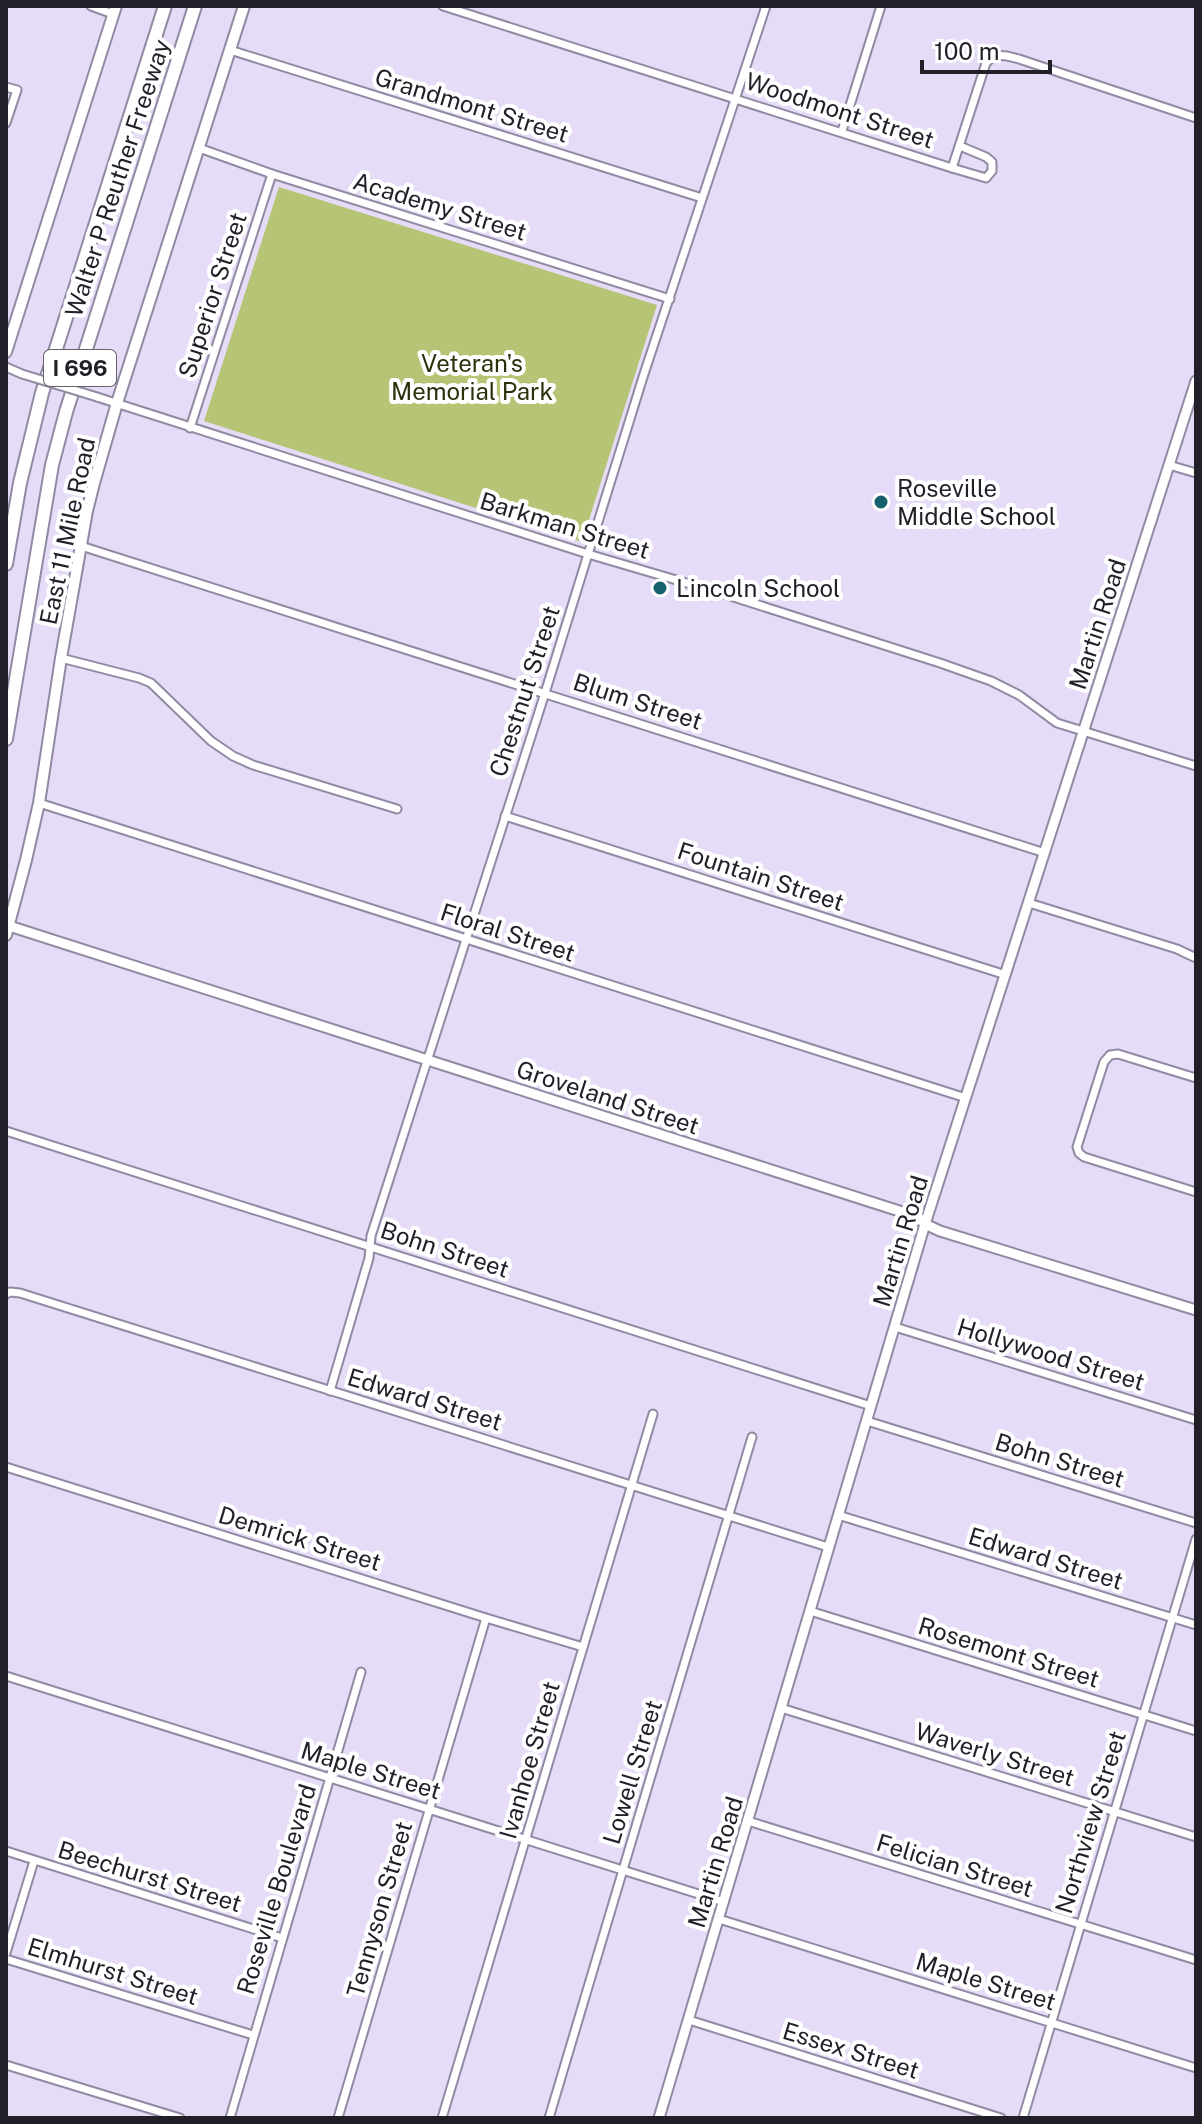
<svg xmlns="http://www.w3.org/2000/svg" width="1202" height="2124" font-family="'Public Sans',sans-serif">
  <rect width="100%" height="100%" fill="#e6dcf7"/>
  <path fill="#b6c475" d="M279,187l378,118 -75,237 -378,-121z"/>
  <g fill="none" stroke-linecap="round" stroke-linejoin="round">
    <g stroke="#9289a2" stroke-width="11">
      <g id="minor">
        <path d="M91,6l22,8"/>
        <path d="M443,6l509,162 34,-105 8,-8 13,1 12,3 177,59"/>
        <path d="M230,50l472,148"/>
        <path d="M6,87l11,3 -11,33"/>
        <path d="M842,131l39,-125"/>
        <path d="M199,148l73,26 398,125"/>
        <path d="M952,168l34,10 6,-7v-9l-6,-5 -26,-11"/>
        <path d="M6,367l16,7"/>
        <path d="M97,397l491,157 136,40 216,69 51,18 28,14 38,28 139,43"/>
        <path d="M190,428l82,-254"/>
        <path d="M1169,465l27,8"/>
        <path d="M81,546l964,307"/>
        <path d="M61,658l78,20 12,5 60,58 22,15 20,9 144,44"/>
        <path d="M39,803l927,295"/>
        <path d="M505,816l501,159"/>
        <path d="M1029,903l148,46 19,9"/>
        <path d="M1196,1078l-78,-24 -8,1 -6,7 -27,85 2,6 5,4 112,35"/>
        <path d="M6,1131l865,275"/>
        <path d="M6,1294l4,-2 10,1 808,254"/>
        <path d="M895,1327l301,93"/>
        <path d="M330,1391l39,-133 2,-22 174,-543 98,-316 123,-371"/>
        <path d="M867,1421l329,102"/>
        <path d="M6,1467l480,151 97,29"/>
        <path d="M838,1515l358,110"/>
        <path d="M810,1611l386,120"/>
        <path d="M6,1676l718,226"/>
        <path d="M781,1708l415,129"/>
        <path d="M748,1821l448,139"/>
        <path d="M6,1851l276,87"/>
        <path d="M719,1919l477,149"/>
        <path d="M6,1953l28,-92"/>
        <path d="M6,1959l247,76"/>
        <path d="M689,2020l312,98"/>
        <path d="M6,2065l174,53"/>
        <path d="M230,2118l131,-446"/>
        <path d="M338,2118l148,-500"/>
        <path d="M442,2118l211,-704"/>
        <path d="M549,2118l203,-681"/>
        <path d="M1023,2118l173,-579"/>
      </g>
    </g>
    <g stroke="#9289a2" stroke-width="13">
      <g id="tertiary">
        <path d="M6,925l912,292 7,7 15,7 256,79"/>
        <path d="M659,2118l266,-894 271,-843"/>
      </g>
    </g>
    <g stroke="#9289a2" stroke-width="14">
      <g id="secondary">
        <path d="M6,352l110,-346"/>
        <path d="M6,935l20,-75 13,-57 22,-145 26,-147 7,-28 23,-80 127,-397"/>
      </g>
    </g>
    <g stroke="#9289a2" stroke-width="16">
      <g id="motorway">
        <path d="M6,564l14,-81 22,-90 123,-387"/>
        <path d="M6,739l46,-274 14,-53 129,-406"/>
      </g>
    </g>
    <use href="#minor" stroke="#fff" stroke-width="7"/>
    <use href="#tertiary" stroke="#fff" stroke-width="9"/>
    <use href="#secondary" stroke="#fff" stroke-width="10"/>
    <use href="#motorway" stroke="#fff" stroke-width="12"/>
    <g stroke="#9289a2" stroke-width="11" stroke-linecap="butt">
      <path id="minor-bridge" d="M22,374l75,23"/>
    </g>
    <use href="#minor-bridge" stroke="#fff" stroke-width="7"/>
  </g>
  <g fill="#15626d" stroke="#fff" stroke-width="3">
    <circle cx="881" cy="502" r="8"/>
    <circle cx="660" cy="588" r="8"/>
  </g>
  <g text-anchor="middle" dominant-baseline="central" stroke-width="8" stroke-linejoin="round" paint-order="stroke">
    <rect fill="#fff" stroke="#646268" stroke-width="2" x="44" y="350" width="72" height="36" rx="6"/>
    <g font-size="22" font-weight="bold" fill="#221f28">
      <text x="80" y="368">I 696</text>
    </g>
    <g font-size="24" fill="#221f28" stroke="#fff">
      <text transform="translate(472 105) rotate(17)">Grandmont Street</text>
      <text transform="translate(840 110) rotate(18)">Woodmont Street</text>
      <text transform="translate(117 178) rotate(-72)">Walter P Reuther Freeway</text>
      <text transform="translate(440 206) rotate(17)">Academy Street</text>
      <text transform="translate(212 295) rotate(-72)">Superior Street</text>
      <text transform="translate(565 525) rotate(17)">Barkman Street</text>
      <text transform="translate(67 531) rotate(-78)">East 11 Mile Road</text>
      <text transform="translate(1097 624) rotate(-72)">Martin Road</text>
      <text transform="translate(524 691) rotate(-72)">Chestnut Street</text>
      <text transform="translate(638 701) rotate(18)">Blum Street</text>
      <text transform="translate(761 876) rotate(18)">Fountain Street</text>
      <text transform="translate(508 932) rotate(18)">Floral Street</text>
      <text transform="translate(608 1097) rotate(18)">Groveland Street</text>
      <text transform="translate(900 1241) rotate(-73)">Martin Road</text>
      <text transform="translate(445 1249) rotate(18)">Bohn Street</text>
      <text transform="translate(1051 1354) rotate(17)">Hollywood Street</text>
      <text transform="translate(425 1399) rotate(17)">Edward Street</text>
      <text transform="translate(1060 1460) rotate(17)">Bohn Street</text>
      <text transform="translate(300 1538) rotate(17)">Demrick Street</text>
      <text transform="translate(1046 1558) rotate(17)">Edward Street</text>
      <text transform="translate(1009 1652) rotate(17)">Rosemont Street</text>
      <text transform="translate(995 1754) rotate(17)">Waverly Street</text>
      <text transform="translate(529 1760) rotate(-74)">Ivanhoe Street</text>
      <text transform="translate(371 1770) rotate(17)">Maple Street</text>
      <text transform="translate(632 1772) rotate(-73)">Lowell Street</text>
      <text transform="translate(1090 1822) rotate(-73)">Northview Street</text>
      <text transform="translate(715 1862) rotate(-73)">Martin Road</text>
      <text transform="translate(955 1865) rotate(17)">Felician Street</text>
      <text transform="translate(150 1876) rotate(17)">Beechurst Street</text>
      <text transform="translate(276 1889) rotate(-73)">Roseville Boulevard</text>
      <text transform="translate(379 1909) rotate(-74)">Tennyson Street</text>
      <text transform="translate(113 1971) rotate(17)">Elmhurst Street</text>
      <text transform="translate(986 1981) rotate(17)">Maple Street</text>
      <text transform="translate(851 2050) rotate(17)">Essex Street</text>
    </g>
    <g font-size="24" fill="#2c310d" stroke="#fff">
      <text x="472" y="363">Veteran's<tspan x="472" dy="28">Memorial Park</tspan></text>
    </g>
    <g font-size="24" fill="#221f28" stroke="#fff" text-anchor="start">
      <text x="897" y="488">Roseville<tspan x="897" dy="28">Middle School</tspan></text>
      <text x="676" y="588">Lincoln School</text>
    </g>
  </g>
  <rect width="1202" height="2124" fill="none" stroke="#221f28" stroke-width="16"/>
  <path d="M922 60v12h128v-12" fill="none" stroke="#221f28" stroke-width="4"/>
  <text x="934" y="60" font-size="24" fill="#221f28" stroke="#ffffff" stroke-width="6" paint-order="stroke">100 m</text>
</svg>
